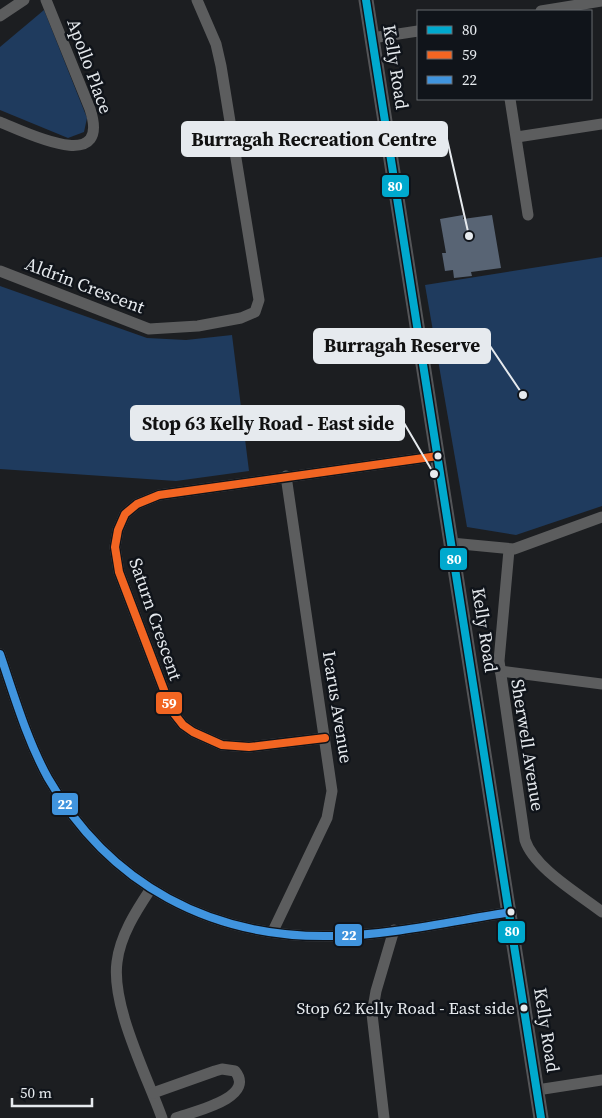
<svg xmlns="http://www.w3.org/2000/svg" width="602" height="1118" font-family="'Source Serif 4',serif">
  <rect width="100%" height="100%" fill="#1c1e21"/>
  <g fill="#1f3b5e">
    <path d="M44,10l43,108 -3,14 -16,6 -68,-28v-63z"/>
    <path d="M602,257v249l-86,29 -49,-8 -42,-242z"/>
    <path d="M0,286l147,52 39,2 46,-5 17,136 -73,10 -176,-12z"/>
  </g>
  <path fill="#586474" d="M463,215v4l29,-4 9,53 -30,4 1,4 -18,2 -1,-8 -8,1 -3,-18h4l-6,-34z"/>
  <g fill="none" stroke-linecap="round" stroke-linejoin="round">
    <g stroke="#5c5d5e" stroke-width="11">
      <path d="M541,11l61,-10"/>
      <path d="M0,16l24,-16"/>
      <path d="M372,38l46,-7"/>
      <path d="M510,99l18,116"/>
      <path d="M0,122c25,10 112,54 90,-13l-44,-109"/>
      <path d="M517,137l85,-13"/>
      <path d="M0,271l149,58 49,-3 43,-8 14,-6 4,-12 -38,-234 -5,-22 -19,-44"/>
      <path d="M451,543l63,6 88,-32"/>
      <path d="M509,550l-10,111 26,179c9,28 54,54 77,72"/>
      <path d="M0,654c14,41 27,86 48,124 61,107 164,161 286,158 59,-1 119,-15 177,-24"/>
      <path d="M500,671l102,13"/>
      <path d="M325,738l-76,9 -27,-2 -29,-13 -10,-7 -11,-14 -53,-139 -4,-25 3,-17 7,-16 12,-10 22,-9 279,-39"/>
      <path d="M150,890c-14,21 -30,46 -33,72 -6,44 30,114 45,156"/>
      <path d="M273,931l54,-113 5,-27 -46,-315"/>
      <path d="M537,1090l65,-10"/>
      <path d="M153,1093l62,-22 7,-2 13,2c22,27 -43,41 -59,47"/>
      <path d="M384,1118l-12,-104 4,-23 18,-61"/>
    </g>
    <path stroke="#545558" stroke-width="15" d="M366,0l175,1118"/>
    <g stroke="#10141a" stroke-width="11">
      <path id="bus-1" d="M366,0l175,1118"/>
    </g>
    <g stroke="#10141a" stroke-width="11">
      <path id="bus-2" d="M325,738l-76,9 -27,-2 -29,-13 -10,-7 -11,-14 -53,-139 -4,-25 3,-17 7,-16 12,-10 22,-9 279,-39"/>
    </g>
    <g stroke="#10141a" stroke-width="11">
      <path id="bus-3" d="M0,654c14,41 27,86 48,124 61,107 164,161 286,158 59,-1 119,-15 177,-24"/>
    </g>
    <use href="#bus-1" stroke="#00a9ce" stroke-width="8"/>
    <use href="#bus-2" stroke="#f26522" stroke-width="8"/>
    <use href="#bus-3" stroke="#4094de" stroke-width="8"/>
  </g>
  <g fill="#e6eaee" stroke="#10141a" stroke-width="2">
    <circle cx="438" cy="456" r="4.5"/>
    <circle cx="511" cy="912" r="4.5"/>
    <circle cx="524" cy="1008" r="4.5"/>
  </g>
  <g text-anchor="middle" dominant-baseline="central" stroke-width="5" stroke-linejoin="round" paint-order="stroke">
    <g font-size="17" fill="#e6eaee" stroke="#10141a" text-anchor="end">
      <text x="515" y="1008">Stop 62 Kelly Road - East side</text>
    </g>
    <g font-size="18" fill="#e6eaee" stroke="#10141a">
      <text transform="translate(90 66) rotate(70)">Apollo Place</text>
      <text transform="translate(396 67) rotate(81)">Kelly Road</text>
      <text transform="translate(85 285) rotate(21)">Aldrin Crescent</text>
      <text transform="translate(156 619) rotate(71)">Saturn Crescent</text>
      <text transform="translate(485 630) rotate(81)">Kelly Road</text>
      <text transform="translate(338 707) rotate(81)">Icarus Avenue</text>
      <text transform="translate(528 745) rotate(81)">Sherwell Avenue</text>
      <text transform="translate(547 1030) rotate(81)">Kelly Road</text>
    </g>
  </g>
  <path fill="none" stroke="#e6eaee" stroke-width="2" d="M469 236L447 139M523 395L490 346M434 474L404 423"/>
  <g fill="#e6eaee" stroke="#10141a" stroke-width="2">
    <circle cx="469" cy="236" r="5"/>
    <circle cx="523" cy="395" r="5"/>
    <circle cx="434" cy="474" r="5"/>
  </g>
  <g fill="#e6eaee" stroke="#e6eaee" stroke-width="2">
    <rect x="182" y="122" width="265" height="34" rx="5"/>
    <rect x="314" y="329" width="176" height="34" rx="5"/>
    <rect x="131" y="406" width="273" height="34" rx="5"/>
  </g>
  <g font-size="19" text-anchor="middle" font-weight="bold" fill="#111">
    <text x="314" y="146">Burragah Recreation Centre</text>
    <text x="402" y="352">Burragah Reserve</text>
    <text x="268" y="430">Stop 63 Kelly Road - East side</text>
  </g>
  <g stroke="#10141a" stroke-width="2">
    <rect x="381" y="174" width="29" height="24" rx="5" fill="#00a9ce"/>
    <rect x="439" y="547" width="29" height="24" rx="5" fill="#00a9ce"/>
    <rect x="155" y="691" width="28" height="24" rx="5" fill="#f26522"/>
    <rect x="51" y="792" width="28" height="24" rx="5" fill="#4094de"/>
    <rect x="497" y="920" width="29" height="24" rx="5" fill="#00a9ce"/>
    <rect x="334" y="923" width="29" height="24" rx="5" fill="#4094de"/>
  </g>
  <g font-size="14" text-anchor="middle" font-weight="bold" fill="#fff">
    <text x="395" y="191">80</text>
    <text x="454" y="564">80</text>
    <text x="169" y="708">59</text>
    <text x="65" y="809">22</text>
    <text x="512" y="936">80</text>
    <text x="349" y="940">22</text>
  </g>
  <rect x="417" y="10" width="175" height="90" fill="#10141a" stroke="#666a6f"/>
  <rect x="427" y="26" width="25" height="8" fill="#00a9ce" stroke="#666a6f"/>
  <text x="462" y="35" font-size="15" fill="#e6eaee">80</text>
  <rect x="427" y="51" width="25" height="8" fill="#f26522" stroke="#666a6f"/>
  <text x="462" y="60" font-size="15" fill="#e6eaee">59</text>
  <rect x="427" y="76" width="25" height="8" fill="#4094de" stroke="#666a6f"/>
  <text x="462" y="85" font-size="15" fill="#e6eaee">22</text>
  <path d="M12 1098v8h80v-8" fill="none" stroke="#e6eaee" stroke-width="2.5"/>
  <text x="20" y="1098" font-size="15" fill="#e6eaee" stroke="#10141a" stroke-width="4" paint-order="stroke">50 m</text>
</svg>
